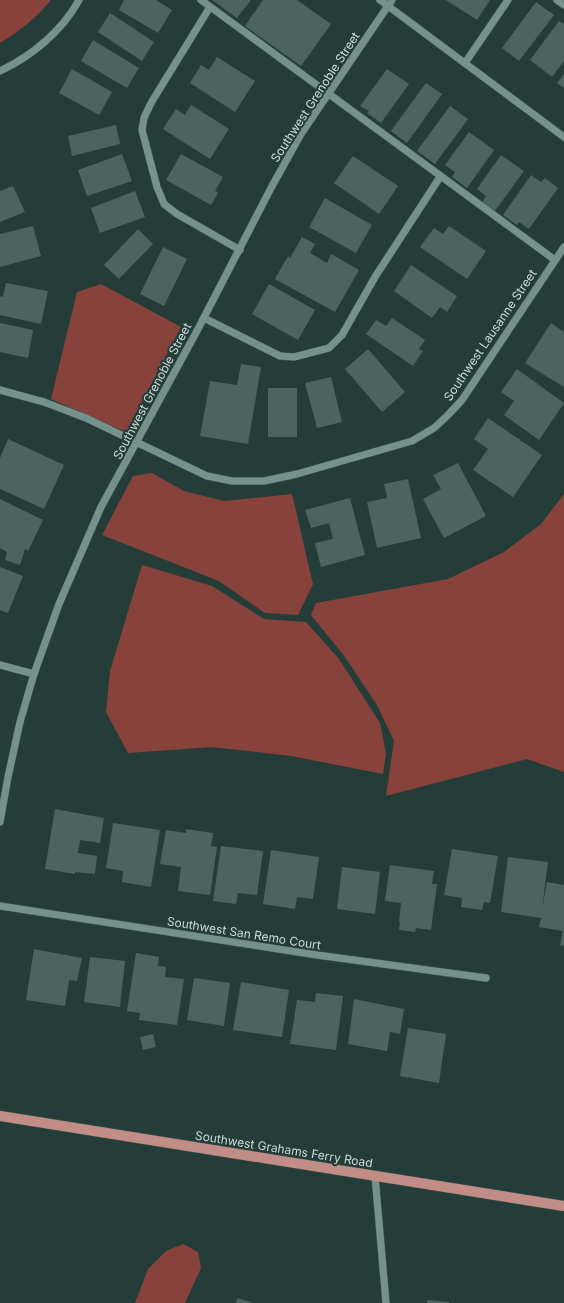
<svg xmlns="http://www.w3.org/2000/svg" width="564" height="1303" font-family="Inter,sans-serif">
  <rect width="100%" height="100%" fill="#253d38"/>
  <g fill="#88423c">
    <path d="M0,0h51c-16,19 -30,30 -51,43z"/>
    <path d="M101,284l80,43 -55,105 -75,-33 26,-107z"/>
    <path d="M152,473l32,18 40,10 68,-7 21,90 -15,31 -33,-2 -46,-32 -117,-46 31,-59z"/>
    <path d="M564,494v278l-37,-13 -141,37 8,-55 -17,-36 -32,-48 -34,-42 5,-12 132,-24 56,-27 37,-28z"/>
    <path d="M142,565l70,21 52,33 42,3 33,37 41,64 6,31 -3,20 -92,-18 -79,-9 -84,6 -22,-41 4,-41z"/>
    <path d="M183,1244l15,8 3,16 -16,35h-50l13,-34 18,-18z"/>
  </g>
  <g fill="#4b655e">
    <path d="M124,0h32l16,10 -14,23 -39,-23z"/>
    <path d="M212,0h39l-14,18z"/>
    <path d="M263,0h34l34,24 -30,42 -56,-40z"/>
    <path d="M446,0h44l-13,20z"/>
    <path d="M536,2l18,13 -35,46 -17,-13z"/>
    <path d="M110,13l44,29 -12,19 -44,-29z"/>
    <path d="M559,21l5,3v37l-12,16 -22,-17z"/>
    <path d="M93,40l46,28 -12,20 -46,-27z"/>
    <path d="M217,57l38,24 -20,31 -45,-29 11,-18 8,5z"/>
    <path d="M72,69l40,23 -13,23 -40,-22z"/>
    <path d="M387,69l22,15 -28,39 -14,-10 2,-2 -9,-5z"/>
    <path d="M564,74v14l-7,-5z"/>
    <path d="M426,83l16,11 -35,49 -16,-12z"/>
    <path d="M191,105l38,24 -19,30 -47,-30 13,-20 9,6z"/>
    <path d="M450,106l18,13 -33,45 -18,-13z"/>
    <path d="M116,125l4,19 -48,12 -4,-20z"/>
    <path d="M469,132l25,18 -27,38 -15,-11 3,-5 -10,-7z"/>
    <path d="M122,154l10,27 -45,15 -9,-26z"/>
    <path d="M181,154l42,23 -8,14 3,2 -7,12 -45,-25z"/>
    <path d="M501,155l23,16 -29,40 -13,-9 4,-6 -9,-7z"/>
    <path d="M353,156l45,30 -19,28 -45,-31z"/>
    <path d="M531,175l10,7 4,-4 13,10 -29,41 -10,-7 -2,3 -14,-10z"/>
    <path d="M13,186l12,26 -25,10v-31z"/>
    <path d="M135,191l10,26 -45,16 -9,-25z"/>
    <path d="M325,198l47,27 -16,28 -47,-26z"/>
    <path d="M33,226l8,30 -41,11v-33z"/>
    <path d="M449,226l37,25 -19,28 -47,-32 14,-19 9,6z"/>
    <path d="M138,229l15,15 -34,35 -15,-14z"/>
    <path d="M302,237l13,7 -5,9 17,10 4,-9 28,16 -24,42 -60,-33 13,-23 2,2z"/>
    <path d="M163,247l24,12 -23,47 -24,-12z"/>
    <path d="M411,265l46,31 -10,16 -7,-5 -8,11 -38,-27z"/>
    <path d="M6,283l42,8 -7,33 -41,-9v-19l3,1z"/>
    <path d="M269,284l46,26 -17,30 -46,-26z"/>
    <path d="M392,318l33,22 -6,9 4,2 -10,15 -47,-32 10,-14 10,6z"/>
    <path d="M0,323l33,7 -5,28 -28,-6z"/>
    <path d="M551,323l13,9v55l-39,-24z"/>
    <path d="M368,349l37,43 -23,20 -37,-43z"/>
    <path d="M241,364l20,3 -13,77 -48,-8 10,-55 27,4z"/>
    <path d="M517,369l47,34 -25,37 -35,-25 10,-14 -13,-9z"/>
    <path d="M331,377l11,45 -25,6 -12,-45z"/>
    <rect x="268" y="388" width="29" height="49"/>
    <path d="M488,418l54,37 -29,42 -40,-27 15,-21 -14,-10z"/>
    <path d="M8,439l56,26 -20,44 -44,-20v-31z"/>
    <path d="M458,463l28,53 -42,22 -21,-39 18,-10 -8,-14z"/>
    <path d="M408,479l13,59 -44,10 -10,-46 20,-4 -3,-14z"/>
    <path d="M350,498l15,57 -44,12 -6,-24 18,-4 -4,-16 -18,5 -6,-18z"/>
    <path d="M0,499l43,21 -15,31 -3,-2 -5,16 -15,-5 2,-8 -7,-4z"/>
    <path d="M0,567l23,9 -15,37 -8,-3z"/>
    <path d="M55,809l49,9 -4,25 -20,-3 -2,13 19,3 -2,18 -20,-2v2l-30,-5z"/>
    <path d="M113,823l47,7 -9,57 -29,-5 1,-11 -17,-3z"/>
    <path d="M186,829l27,4 -2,13 6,1 -7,48 -32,-4 3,-24 -21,-3 6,-34 20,3z"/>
    <path d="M221,846l42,5 -6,44 -19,-2 -2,11 -23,-3z"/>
    <path d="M452,849l46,7 -8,47 -6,-1 -2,8 -21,-3 1,-9 -18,-3z"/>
    <path d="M271,850l48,7 -6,42 -16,-2 -2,12 -32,-5z"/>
    <path d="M508,857l40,5 -6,47 5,-27 17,3v61l-4,-1 3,-14 -24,-4 2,-9 -40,-6z"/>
    <path d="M390,865l44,6 -2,13h5l-6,46 -15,-2 -1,4 -16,-2 1,-8h-1l2,-19 -16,-2z"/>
    <path d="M342,867l38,5 -5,42 -38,-5z"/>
    <path d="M34,949l48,9 -5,23 -8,-1 -4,26 -39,-6z"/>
    <path d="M136,953l23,4 -1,9 8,1 -1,10 19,2 -7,46 -38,-5 1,-7 -13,-2z"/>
    <path d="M90,957l35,4 -5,46 -36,-5z"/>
    <path d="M194,978l36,5 -6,43 -37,-6z"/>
    <path d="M241,982l48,8 -7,47 -49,-7z"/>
    <path d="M316,993l27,3 -7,54 -46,-6 7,-44 18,2z"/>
    <path d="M354,999l50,10 -4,25 -10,-2 -3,19 -39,-7z"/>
    <path d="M408,1028l38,6 -7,49 -39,-7z"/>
    <path d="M153,1034l3,13 -13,3 -3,-13z"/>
    <path d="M237,1298l16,5h-17z"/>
    <path d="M427,1300l22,2v1h-22z"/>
  </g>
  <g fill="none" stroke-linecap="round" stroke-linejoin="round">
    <g stroke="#465b56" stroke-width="8">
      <g id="minor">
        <path d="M201,0l354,260"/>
        <path d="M380,0l184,137"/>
        <path d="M557,0l7,5"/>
        <path d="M210,7l-59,96 -7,15 -2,12 15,57 7,17 13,10 63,36"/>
        <path d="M465,63l43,-63"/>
        <path d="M0,71c32,-15 62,-40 79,-71"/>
        <path d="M204,318l76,38 14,1 35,-9 13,-13 33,-58 65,-100"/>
        <path d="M0,390l44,12 42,16 121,58 25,5h32l33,-7 115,-33 22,-13 13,-12 15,-16 102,-153"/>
        <path d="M0,665l34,9"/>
        <path d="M0,822l8,-45 12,-55 14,-48 25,-70 42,-97 97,-178 73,-141 30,-54 91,-134"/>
        <path d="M0,906l317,49 169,23"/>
        <path d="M375,1176l11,127"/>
      </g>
    </g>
    <g stroke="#465b56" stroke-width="11">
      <path id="major" d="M0,1116l564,90"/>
    </g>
    <use href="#minor" stroke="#76918b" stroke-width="7"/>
    <use href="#major" stroke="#c28d86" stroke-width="10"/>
  </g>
  <g text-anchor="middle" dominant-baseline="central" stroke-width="4" stroke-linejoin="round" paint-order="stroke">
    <g font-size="12" fill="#ccdbd7" stroke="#253d38">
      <text transform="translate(315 97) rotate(-57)">Southwest Grenoble Street</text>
      <text transform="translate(490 335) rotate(-56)">Southwest Lausanne Street</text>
      <text transform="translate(152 391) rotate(-62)">Southwest Grenoble Street</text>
      <text transform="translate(244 933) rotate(9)">Southwest San Remo Court</text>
      <text transform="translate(284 1149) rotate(9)">Southwest Grahams Ferry Road</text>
    </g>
  </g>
</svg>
